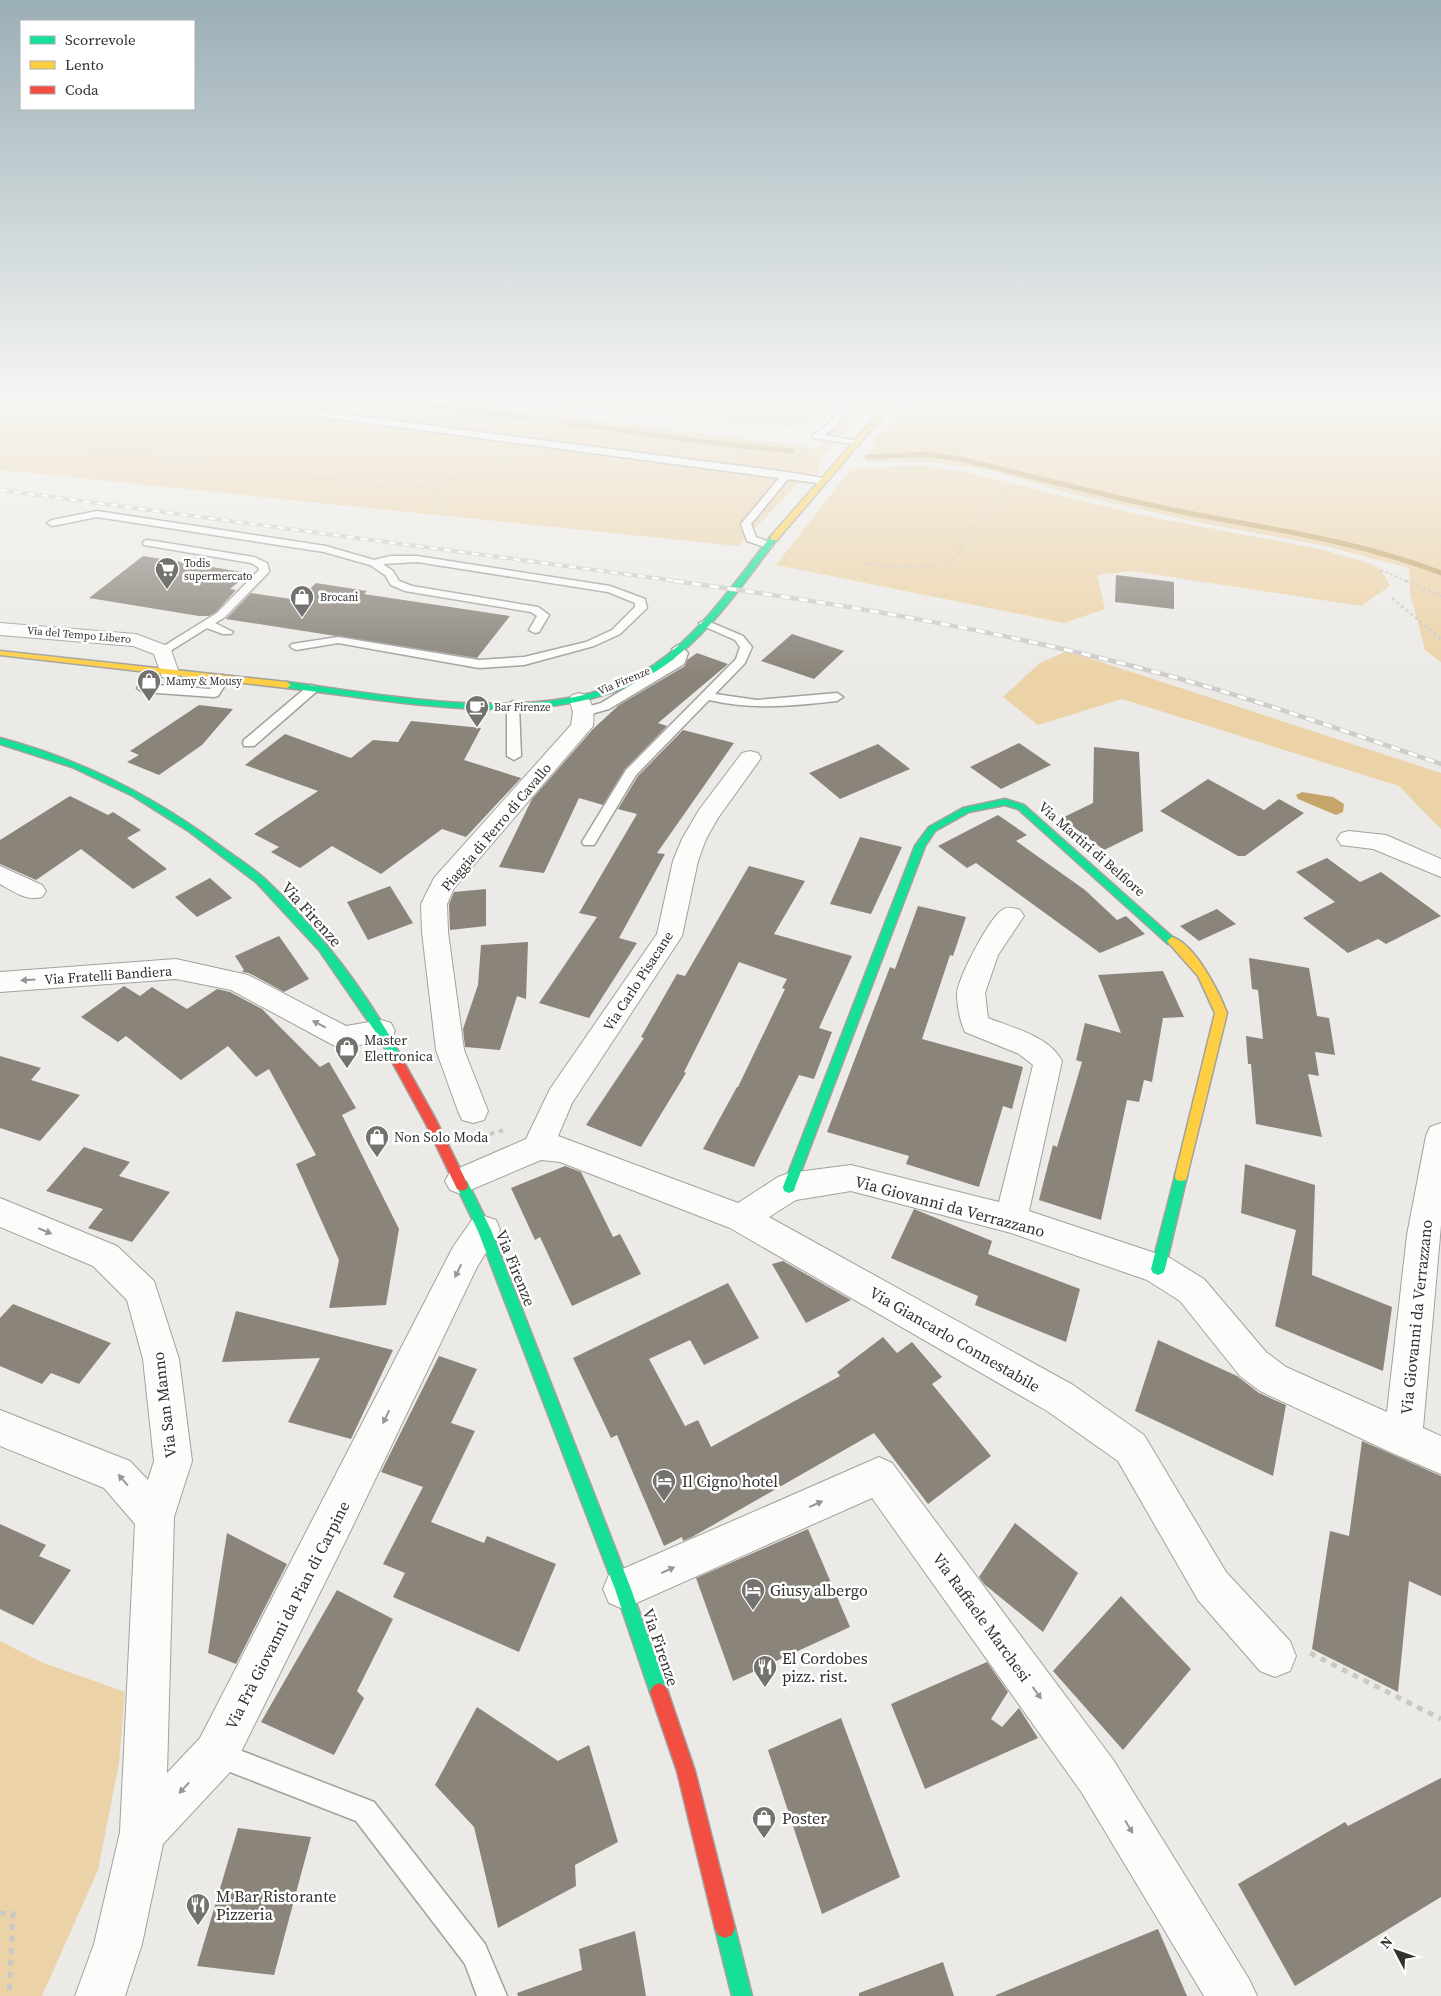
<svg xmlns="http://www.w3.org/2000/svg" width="1441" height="1996" font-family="'Source Serif 4',serif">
  <rect width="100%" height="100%" fill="#eceae6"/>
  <g fill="#ecd2a7">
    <path d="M0,397h421l396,51 50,-51h9l-55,61 -4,19 -11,-2 -68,71 -738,-76z"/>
    <path d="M514,397h328l-18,23 -35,7 -41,-2z"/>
    <path d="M919,397h522v265l-16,-12 -15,-57 -1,-25 -83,-22 -125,-23 -133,-30 -79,-23 -56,-8h-66l9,-25z"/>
    <path d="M921,465l44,7 175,43 180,34 51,15 10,6 9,16 -29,20 -229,-35 -35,4 8,34 -41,14 -288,-58 75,-96z"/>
    <path d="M1067,651l374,122v56l-42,-43 -277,-87 -84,26 -35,-28 37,-34z"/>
    <path d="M0,1641l41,21 84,30 -6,71 -21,107 -56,126h-42z"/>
  </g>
  <path fill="#c6a56a" d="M1302,792l31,5 11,7 -1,8 -7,3 -38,-16 -2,-4z"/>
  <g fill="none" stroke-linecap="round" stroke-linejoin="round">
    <g stroke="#c6a56a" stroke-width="5">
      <path d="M369,397l165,22"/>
      <path d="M562,422l152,21 78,8"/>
      <path d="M867,457l57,-3 37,5c74,18 147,38 222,53 87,17 175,29 258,61"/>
    </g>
  </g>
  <g fill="#8a847a">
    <path d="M143,556l106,17 -19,16 6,1 -20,22 -7,4h-10l-110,-18z"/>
    <path d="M1116,575l58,7v27l-59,-7z"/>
    <path d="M316,583l51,8 -3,3 146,22 -33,42 -251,-39 25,-26 47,7z"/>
    <path d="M792,634l52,17 -30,28 -53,-18z"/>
    <path d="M697,653l31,11 -70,59 9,3 -42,43 -22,36 -24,-7 -35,75 -45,-6 33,-68 61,-70 26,-24 66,-39 2,-6z"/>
    <path d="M199,705l34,4 -31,36 -43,30 -32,-13 12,-7 -9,-4z"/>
    <path d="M411,721l70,7 -17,32 57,18 -55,59 -24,-8 -61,45 -49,-28 -32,22 -29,-16 8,-5 -25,-13 64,-43 -73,-26 40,-31 66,24 22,-18 25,2z"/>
    <path d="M683,730l51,13 -77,110 8,1 -46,84 18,5 -48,75 -50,-15 58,-86 -18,-4 58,-99 -19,-5 20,-33z"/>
    <path d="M1019,743l32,22 -50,24 -31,-22z"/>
    <path d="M878,744l32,25 -70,30 -31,-26z"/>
    <path d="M1094,747l45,5 4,79 -39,19 -42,-32 31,-15z"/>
    <path d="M1208,779l56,31 15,-11 25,14 -59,43h-7l-78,-45z"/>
    <path d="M70,796l38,19 5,-3 28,18 -14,8 40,31 -34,20 -52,-40 -45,31 -36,-16v-24z"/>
    <path d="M998,815l29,20 -11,6 69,49 32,30 9,-4 19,18 -45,19 -124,-90 -9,5 -29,-22z"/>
    <path d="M860,837l42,10 -31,67 -41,-10z"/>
    <path d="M1327,858l33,24 21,-10 60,44 -55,28 -8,-5 -30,14 -45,-35 32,-16 -39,-30z"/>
    <path d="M749,866l56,15 -31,53 78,22 -33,72 13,4 -18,47 -15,-4 -45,92 -51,-18 34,-62h1l47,-98 -3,-1 5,-9 -48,-17 -55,110 2,1 -45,74 -55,-22 58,-87 -3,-1 36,-63 8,2z"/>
    <path d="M210,878l22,20 -35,19 -22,-20z"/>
    <path d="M390,886l23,37 -45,17 -21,-38z"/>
    <path d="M486,889v37l-36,4 -1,-26 5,-12z"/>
    <path d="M918,906l48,11 -13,39 -3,-1 -28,84 101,28 -11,42 -9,-3 -24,81 -73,-23 3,-8 -82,-24 63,-165 5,2z"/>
    <path d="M1217,909l19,15 -37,17 -19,-15z"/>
    <path d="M279,936l30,43 -25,13 -35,-19 -7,-1 2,-2 -9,-14z"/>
    <path d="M528,942l-2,57 -9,-3 -17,54 -35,-3 -2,-18 15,-44 3,-40z"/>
    <path d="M1249,958l60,10 8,48 12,2 6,37 -20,-3 4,24 -11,-2 14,63 -66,-13 -5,-60h-3l-2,-28 17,3 -5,-49 -6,-1z"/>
    <path d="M1163,971l21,46 -21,1 -11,64 -8,-2 -5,22 -12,-2 -26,120 -62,-20 14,-55 4,2 25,-85 -6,-2 9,-37 36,10 -23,-58z"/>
    <path d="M124,986l16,10 12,-9 35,22 30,-20 13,3 32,17 58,58 9,-5 27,46 -14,7 57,114 -13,76 -57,3 10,-48 -43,-96 20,-9 -47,-86 -13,8 -28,-31 -47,34 -55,-44 -8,6 -37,-25z"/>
    <path d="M0,1056l41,12 -10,12 49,15 -40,46 -40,-13z"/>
    <path d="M84,1147l46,15 -11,14 51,16 -38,50 -44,-14 15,-19 -57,-18z"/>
    <path d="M1245,1164l70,21 -3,90 80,32 -9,64 -108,-45 21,-96 -55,-17z"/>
    <path d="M565,1166l16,6 32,65 7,-3 21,40 -69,32 -32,-69 -5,3 -24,-52z"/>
    <path d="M914,1209l78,32 -4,13 92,35 -14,53 -91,-37 3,-9 -87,-38z"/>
    <path d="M783,1261l68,39 -45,23 -34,-59z"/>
    <path d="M728,1283l31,55 -55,27 -14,-25 -41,19 36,67 13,-6 13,27 129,-71 -3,-4 46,-35 14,16 15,-11 30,35 -10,7 59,72 -63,48 -54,-71 -182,104 -9,4 -1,-4 -18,9 -47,-111 -6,3 -38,-80z"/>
    <path d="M13,1304l98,39 -32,41 -28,-11 -9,11 -42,-18v-48z"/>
    <path d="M236,1311l157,39 -42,89 -63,-17 32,-64 -98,4z"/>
    <path d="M1158,1340l79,36 22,17 27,12 -13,71 -138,-65z"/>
    <path d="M439,1356l38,13 -26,54 24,8 -44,91 53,21 3,-7 69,28 -37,88 -126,-55 12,-24 -22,-9 40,-77 -42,-15z"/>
    <path d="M1362,1441l79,35v120l-32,-15 -11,111 -86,-43 18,-118 19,5z"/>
    <path d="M1015,1523l63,50 -35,59 -59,-48 -5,-7z"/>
    <path d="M0,1524l46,21 -7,11 32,14 -38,55 -33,-16z"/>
    <path d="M808,1529l42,98 -117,54 -37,-103z"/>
    <path d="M227,1533l60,31 -51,100 -28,-11z"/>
    <path d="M337,1590l56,29 -36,72 7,7 -30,57 -73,-33z"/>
    <path d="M1121,1596l70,73 -68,81 -70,-79z"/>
    <path d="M987,1662l21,30 -17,27 11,8 17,-19 19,30 -113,51 -34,-85z"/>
    <path d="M477,1707l81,54 31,-16 29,97 -43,23 1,21 -78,42 -24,-101 -39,-42z"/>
    <path d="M841,1718l59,159 -78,37 -54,-164z"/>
    <path d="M1441,1778v119l-146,89 -57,-102 107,-62 3,4z"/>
    <path d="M238,1828l73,9 -37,138 -77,-9z"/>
    <path d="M1158,1929l29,67h-191v-1z"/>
    <path d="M635,1931l11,65h-128l-1,-3 65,-23 -3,-21z"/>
    <path d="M943,1962l11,34h-95v-3z"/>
  </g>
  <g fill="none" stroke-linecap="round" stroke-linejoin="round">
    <g stroke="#a3a19e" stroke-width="3">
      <g id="lane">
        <path d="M851,397h9l-28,33 -8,5 35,6v4l-46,-7v-4l13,-8z"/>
        <path d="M318,411l469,61 36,6 5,3 -5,3 -35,-5 -37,45 5,13 16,6 1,2 -1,2 -4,1 -21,-7 -6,-17 38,-46 -464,-62v-4z"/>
        <path d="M97,511l229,35 48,14 17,-4h26l193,30 35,13 2,9 -27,26 -26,12 -70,19 -45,3 -141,-25 -42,7 -4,-2 -2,-2 2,-2 46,-7 141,23 45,-3 62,-15 26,-12 23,-23v-4l-27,-11 -191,-30 -34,2 10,7 6,10 13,5 126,21 11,8 -10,17 -4,1 -6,-3 8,-14 -6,-4 -126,-21 -14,-6 -6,-10 -15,-10 -46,-13 -227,-35 -45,9 -5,-3 5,-3z"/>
        <path d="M148,540l106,17 13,6 2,8 -1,2 -43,44 -10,6 18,9 -2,2h-8l-16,-6 -40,25h-8l-2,-2 2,-2 58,-36 42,-43 -1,-3 -7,-4 -107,-18 -1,-2 1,-2z"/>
        <path d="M705,620l38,16 9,11 -7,16 -30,31 42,6 80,-7 6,4 -6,4c-44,5 -85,9 -128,-1l-73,75 -42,70h-10l-2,-3 44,-72 110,-111 4,-12 -5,-7 -34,-15 -2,-2z"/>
        <path d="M678,645l4,2 6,6 -4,11 -75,45 -25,7 -6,-4 2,-3 21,-6 73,-44 2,-5 -4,-5z"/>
        <path d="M223,675l6,4 -11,17 -4,1 -71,-5 -6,-4 6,-4 67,5 9,-13z"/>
        <path d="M312,685l6,4 -2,3 -62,54h-10l-1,-3 1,-3 64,-54z"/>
        <path d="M513,701l6,4 2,51 -7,4 -7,-4v-51z"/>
        <path d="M216,1741l158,61 111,142 22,52h-30l-12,-32 -109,-143 -149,-58 -4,-9 4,-9z"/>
      </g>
    </g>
    <g stroke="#a3a19e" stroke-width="2">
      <g id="street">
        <path d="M0,623l136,11 34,13 9,26 -3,4 -7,2 -7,-2 -8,-23 -21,-8 -133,-11z"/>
        <path d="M579,693l7,2c8,10 8,19 7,31l-139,162 -7,16 1,28 16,118 24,61 -4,9 -11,3 -11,-3 -4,-9 -22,-61 -14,-118 -1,-28 13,-26 137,-153 2,-13 -4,-13 3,-4z"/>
        <path d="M750,751l8,2 3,5 -43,60 -12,21 -8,22 -16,75 -110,167 -14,33 180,67 40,-26 11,-4 62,-8 148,37 34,-137 -14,-11 -54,-22c-5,-11 -8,-26 -8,-38 1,-16 31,-74 45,-84 5,-4 12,-2 18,0l4,6 -26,39 -13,38 3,25c25,10 61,18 74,43l-33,150 141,47 34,21 62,73 20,15 101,45 20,-177 19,-99 4,-9 11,-4v102l-18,203 18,8v38l-51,-22 -130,-61 -20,-15 -60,-75 -33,-21 -136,-47 -160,-42 -55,9 -27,17 304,168 71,50 82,137 64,69 6,15 -6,15 -15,6 -15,-6 -62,-71 -80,-139 -71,-50 -317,-183 -170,-66 -19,-2 -80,34 -11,-4 -5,-9 5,-9 76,-33 24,-50 107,-155 16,-73 9,-22 17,-29 43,-57z"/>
        <path d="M1349,831l37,4 55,24v18l-68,-28 -32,-4 -4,-6 4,-6z"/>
        <path d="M0,866l42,19 4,6 -4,6c-16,4 -28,-5 -42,-13z"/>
        <path d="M176,959l72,16 98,51 35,-6 10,3 4,8 -4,8 -48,9 -10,-3 -102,-55 -55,-11 -176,13v-20z"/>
        <path d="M0,1198l117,48 37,35 25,78 13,102 -18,56 -7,256 33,-35 253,-491 19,-27 12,-4 12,4 4,10 -23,37 -129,269 -116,234 -69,74 -21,100 -17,52h-50l19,-52 26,-112 15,-308 -31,-36 -104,-42v-36l130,51 18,19 6,-19 -11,-102 -16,-59 -34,-34 -93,-39z"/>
        <path d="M879,1457l13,6 222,298 135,218 8,17h-53l-122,-203 -210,-295 -249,111 -14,-6 -6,-14 6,-14z"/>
      </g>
    </g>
    <g stroke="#a3a19e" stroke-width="3">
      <g id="fast">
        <path d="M771,536l7,2c-35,46 -71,100 -120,132 -100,66 -259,31 -371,18l-4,-3 4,-3c108,14 273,49 367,-17 48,-33 82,-84 117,-129z"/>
        <path d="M0,738c83,22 155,59 223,110 14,10 30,20 43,32 54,51 102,114 137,180l-2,3h-8l-16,-29 -58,-84 -62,-67 -67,-51 -57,-36 -61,-29 -72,-23z"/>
        <path d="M1005,799l19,6 153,136 -1,3h-8l-150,-135 -13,-4 -36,7 -34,19 -10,15 -130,341 -1,4 -5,2 -5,-2 -1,-4 132,-341 14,-19 34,-19z"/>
        <path d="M1181,1171l5,1 1,4 -22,93 -2,4 -5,2 -5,-2 -2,-4 24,-93 1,-4z"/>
        <path d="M462,1179l5,2 24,49 140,359 37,103 -3,6 -6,3 -6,-3 -3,-6 -35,-103 -137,-358 -22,-46 1,-4z"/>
        <path d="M725,1918l7,3 3,7 17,68h-20l-17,-68 3,-7z"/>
      </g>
    </g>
    <g stroke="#a3a19e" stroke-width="3">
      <g id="slow">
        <path d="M893,397h6l-122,143h-6v-4z"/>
        <path d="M0,651l287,31 4,3 -4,3 -287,-33z"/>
        <path d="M1172,937c23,7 47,55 55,76l-40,163 -1,4 -5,1 -5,-1 -1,-4 40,-163 -17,-37 -31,-35z"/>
      </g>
    </g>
    <g stroke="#a3a19e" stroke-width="3">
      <g id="jam">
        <path d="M397,1055l4,2 34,61 33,67 -1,4 -5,2 -5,-2 -31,-65 -35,-64 2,-3z"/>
        <path d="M659,1683l6,3 3,6 27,79 40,157 -3,7 -7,3 -7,-3 -3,-7 -38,-157 -27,-79 3,-6z"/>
      </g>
    </g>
    <g stroke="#cac9c6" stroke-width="2" stroke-dasharray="2.5 2.5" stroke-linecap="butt">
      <path d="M477,397l194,27 127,13"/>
      <path d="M545,426l18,-17"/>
      <path d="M0,436l385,51 29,1 18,-3"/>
      <path d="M796,459l8,-11"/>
      <path d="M441,512l-9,-27 57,-18 31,-7"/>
      <path d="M864,564c24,1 73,9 93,-9 7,-6 9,-16 10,-25l21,-17 22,-29"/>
      <path d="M1381,570l28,12"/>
    </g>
    <g stroke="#cac9c6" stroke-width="2.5" stroke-dasharray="3 3" stroke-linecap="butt">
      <path d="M1406,581l35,15"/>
      <path d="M1392,598l49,41"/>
    </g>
    <path stroke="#cac9c6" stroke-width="4" stroke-dasharray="4.5 4.5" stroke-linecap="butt" d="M490,1134l14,-4"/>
    <g stroke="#cac9c6" stroke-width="5" stroke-dasharray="6 6" stroke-linecap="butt">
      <path d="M1310,1653l131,66"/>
      <path d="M0,1913h13l-4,83"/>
    </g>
    <use href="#lane" fill="#fcfcfb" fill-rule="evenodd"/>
    <use href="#street" fill="#fcfcfb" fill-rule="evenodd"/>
    <use href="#fast" fill="#16e098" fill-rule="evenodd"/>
    <use href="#slow" fill="#ffcf43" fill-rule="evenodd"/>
    <use href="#jam" fill="#f24e42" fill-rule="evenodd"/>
    <g stroke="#cdcccb" stroke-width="4">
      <path id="rail-far1" d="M0,490l684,92"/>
    </g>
    <g stroke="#cdcccb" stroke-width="4.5">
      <path id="rail" d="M674,581c169,23 338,51 503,97 89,25 176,56 264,86"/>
    </g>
    <use href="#rail-far1" stroke="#fff" stroke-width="2.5" stroke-dasharray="7" stroke-linecap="butt"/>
    <use href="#rail" stroke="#fff" stroke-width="3" stroke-dasharray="9" stroke-linecap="butt"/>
  </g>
  <defs><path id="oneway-solid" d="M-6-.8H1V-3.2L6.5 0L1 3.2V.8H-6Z" transform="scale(1.25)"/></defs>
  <g fill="#989694">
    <use href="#oneway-solid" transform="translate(28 980) rotate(176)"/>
    <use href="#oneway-solid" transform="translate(319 1024) rotate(-152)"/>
    <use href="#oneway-solid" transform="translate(45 1231) rotate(23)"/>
    <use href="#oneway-solid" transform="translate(458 1271) rotate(116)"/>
    <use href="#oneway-solid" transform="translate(386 1417) rotate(116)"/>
    <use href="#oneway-solid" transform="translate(123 1480) rotate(-131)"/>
    <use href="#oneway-solid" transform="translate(816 1504) rotate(-24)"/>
    <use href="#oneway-solid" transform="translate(668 1570) rotate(-24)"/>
    <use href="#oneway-solid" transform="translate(1037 1693) rotate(54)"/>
    <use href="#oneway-solid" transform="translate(184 1788) rotate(133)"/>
    <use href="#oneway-solid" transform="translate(1129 1827) rotate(59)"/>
  </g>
  <linearGradient id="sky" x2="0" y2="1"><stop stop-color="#9aaeb6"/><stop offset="0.59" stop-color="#f6f6f4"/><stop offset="1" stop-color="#f6f6f4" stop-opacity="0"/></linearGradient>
  <rect width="1441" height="677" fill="url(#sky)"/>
  <defs>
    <g id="supermarket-pin" transform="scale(1.25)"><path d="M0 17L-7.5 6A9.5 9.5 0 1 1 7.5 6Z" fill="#74726e" stroke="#fff"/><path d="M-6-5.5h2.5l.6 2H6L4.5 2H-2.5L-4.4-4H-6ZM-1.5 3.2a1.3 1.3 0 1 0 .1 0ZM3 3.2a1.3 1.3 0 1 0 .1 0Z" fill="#fff"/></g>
    <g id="shop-pin" transform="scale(1.25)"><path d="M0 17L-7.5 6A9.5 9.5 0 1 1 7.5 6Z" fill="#74726e" stroke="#fff"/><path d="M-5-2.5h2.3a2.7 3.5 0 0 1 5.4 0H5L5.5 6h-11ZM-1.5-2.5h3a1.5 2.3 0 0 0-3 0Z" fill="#fff"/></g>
    <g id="cafe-pin" transform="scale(1.25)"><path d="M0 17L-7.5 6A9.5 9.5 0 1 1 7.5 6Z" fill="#74726e" stroke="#fff"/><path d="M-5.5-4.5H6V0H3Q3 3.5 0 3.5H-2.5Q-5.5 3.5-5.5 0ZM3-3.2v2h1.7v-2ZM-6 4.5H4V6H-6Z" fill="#fff"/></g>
    <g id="hotel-pin" transform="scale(1.25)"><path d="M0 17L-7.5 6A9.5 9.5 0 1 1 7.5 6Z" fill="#74726e" stroke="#fff"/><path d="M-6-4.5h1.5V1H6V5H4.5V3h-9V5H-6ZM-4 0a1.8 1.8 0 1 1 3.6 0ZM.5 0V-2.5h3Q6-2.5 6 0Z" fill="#fff"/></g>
    <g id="restaurant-pin" transform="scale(1.25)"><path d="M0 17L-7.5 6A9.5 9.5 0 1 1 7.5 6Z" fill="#74726e" stroke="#fff"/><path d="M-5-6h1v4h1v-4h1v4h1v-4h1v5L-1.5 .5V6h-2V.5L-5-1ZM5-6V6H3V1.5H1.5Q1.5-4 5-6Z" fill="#fff"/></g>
  </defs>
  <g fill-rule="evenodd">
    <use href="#supermarket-pin" x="167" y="569"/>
    <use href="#shop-pin" x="302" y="597"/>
    <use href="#shop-pin" x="149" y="681"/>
    <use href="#cafe-pin" x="477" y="707"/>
    <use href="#shop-pin" x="347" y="1048"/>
    <use href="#shop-pin" x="377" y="1137"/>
    <use href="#hotel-pin" x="664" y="1481"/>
    <use href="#hotel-pin" x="753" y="1590"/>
    <use href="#restaurant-pin" x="765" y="1667"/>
    <use href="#shop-pin" x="764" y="1818"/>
    <use href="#restaurant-pin" x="198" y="1905"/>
  </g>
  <g text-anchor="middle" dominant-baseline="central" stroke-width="5" stroke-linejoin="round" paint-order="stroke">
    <g font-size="11" fill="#33312e" stroke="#fff" text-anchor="start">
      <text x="184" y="563">Todis<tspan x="184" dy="13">supermercato</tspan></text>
      <text x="320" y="597">Brocani</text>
      <text x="166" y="681">Mamy &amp; Mousy</text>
      <text x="494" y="707">Bar Firenze</text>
    </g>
    <g font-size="11" fill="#33312e" stroke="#fff">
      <text transform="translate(79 635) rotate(5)">Via del Tempo Libero</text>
      <text transform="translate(624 681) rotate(-23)">Via Firenze</text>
    </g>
    <g font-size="14" fill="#33312e" stroke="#fff">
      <text transform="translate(496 827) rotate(-50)">Piaggia di Ferro di Cavallo</text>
      <text transform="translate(1092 849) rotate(41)">Via Martiri di Belfiore</text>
      <text transform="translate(108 975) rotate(-4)">Via Fratelli Bandiera</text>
      <text transform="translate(638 981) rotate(-57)">Via Carlo Pisacane</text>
    </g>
    <g font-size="14" fill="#33312e" stroke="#fff" text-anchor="start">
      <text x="364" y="1040">Master<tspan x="364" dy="16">Elettronica</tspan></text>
      <text x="394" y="1137">Non Solo Moda</text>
    </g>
    <g font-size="16" fill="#33312e" stroke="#fff">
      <text transform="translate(312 914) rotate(48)">Via Firenze</text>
      <text transform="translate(950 1206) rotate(15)">Via Giovanni da Verrazzano</text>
      <text transform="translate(516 1268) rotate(68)">Via Firenze</text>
      <text transform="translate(1416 1317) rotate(-84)">Via Giovanni da Verrazzano</text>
      <text transform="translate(955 1339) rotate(30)">Via Giancarlo Connestabile</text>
      <text transform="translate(164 1405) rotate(-97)">Via San Manno</text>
      <text transform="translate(287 1615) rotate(-63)">Via Frà Giovanni da Pian di Carpine</text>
      <text transform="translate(982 1617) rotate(54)">Via Raffaele Marchesi</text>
      <text transform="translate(661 1647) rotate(71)">Via Firenze</text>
    </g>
    <g font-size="16" fill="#33312e" stroke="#fff" text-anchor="start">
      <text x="682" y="1481">Il Cigno hotel</text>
      <text x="770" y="1590">Giusy albergo</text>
      <text x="782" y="1658">El Cordobes<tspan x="782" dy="18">pizz. rist.</tspan></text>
      <text x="782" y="1818">Poster</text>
      <text x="216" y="1896">M Bar Ristorante<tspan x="216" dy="18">Pizzeria</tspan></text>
    </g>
  </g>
  <rect x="20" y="20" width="175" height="90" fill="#ffffff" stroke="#adadab"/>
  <rect x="30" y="36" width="25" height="8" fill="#16e098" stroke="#adadab"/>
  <text x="65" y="45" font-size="15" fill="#33312e">Scorrevole</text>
  <rect x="30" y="61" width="25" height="8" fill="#ffcf43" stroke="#adadab"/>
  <text x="65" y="70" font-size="15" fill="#33312e">Lento</text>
  <rect x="30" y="86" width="25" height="8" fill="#f24e42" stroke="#adadab"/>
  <text x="65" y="95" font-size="15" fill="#33312e">Coda</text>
  <g transform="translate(1396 1951) rotate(311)" stroke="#ffffff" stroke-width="4" paint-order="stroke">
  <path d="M0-4L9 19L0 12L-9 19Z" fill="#33312e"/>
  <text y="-8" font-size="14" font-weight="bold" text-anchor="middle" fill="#33312e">N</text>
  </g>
</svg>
